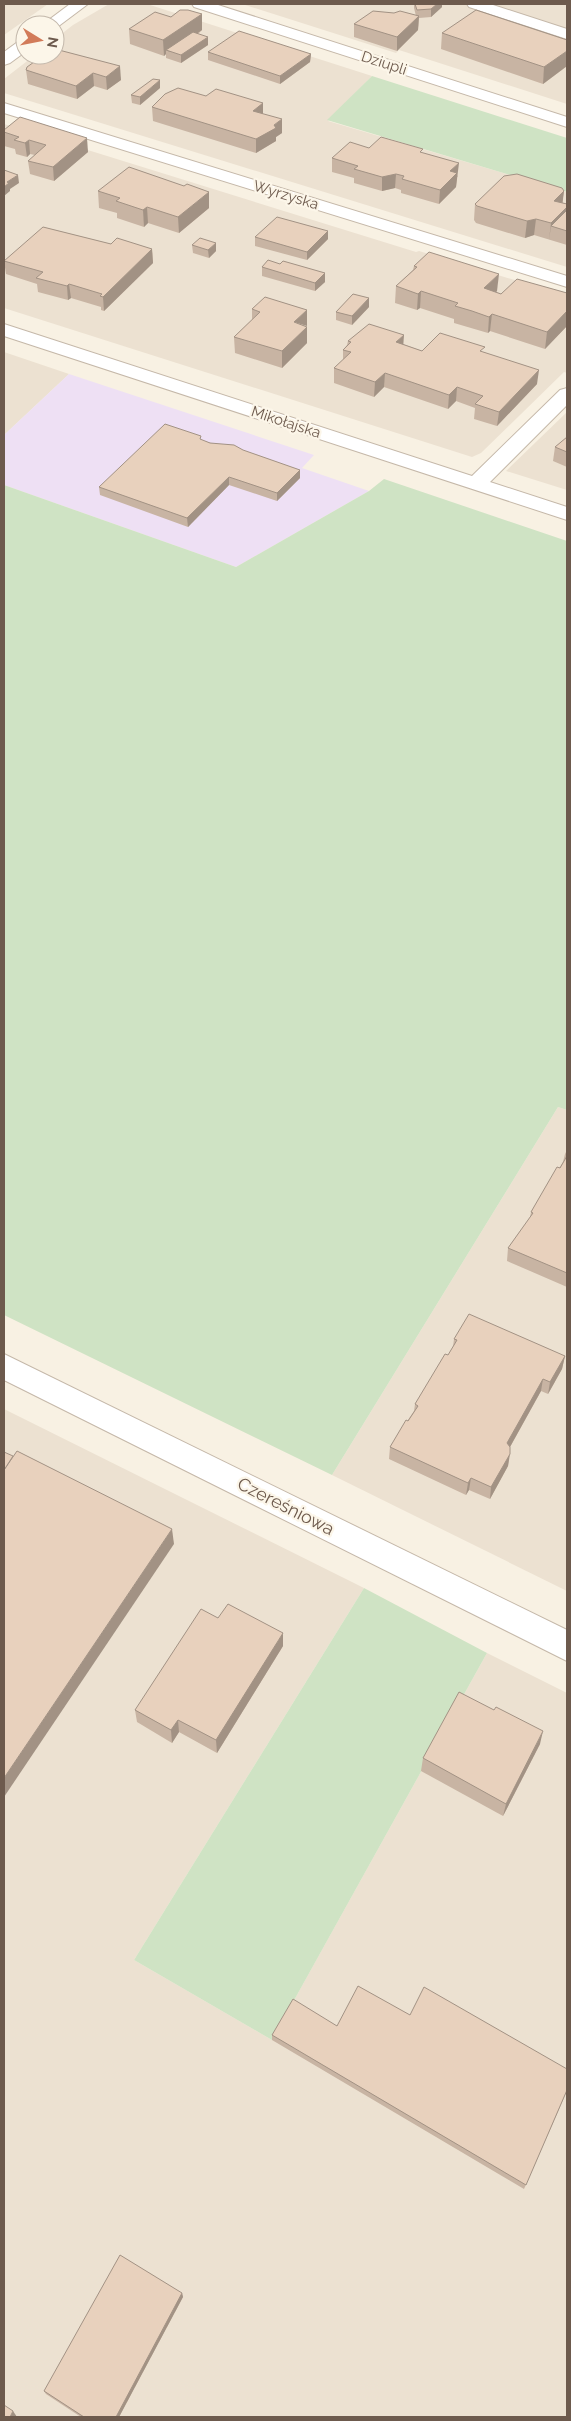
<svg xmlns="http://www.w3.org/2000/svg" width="571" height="2421" font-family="Raleway,sans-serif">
  <rect width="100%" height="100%" fill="#f8f1e3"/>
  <g fill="#ece1d1">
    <path d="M4,4h44l-44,31z"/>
    <path d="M109,4h38l225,72 -44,45 239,71v75l-563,-174v-14l31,-24h20v-16l18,-14z"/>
    <path d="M242,4h325v100l-168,-54 -3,3z"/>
    <path d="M4,124l412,128 3,-1 148,45v77l-3,-1 -83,81 -9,4 -468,-149z"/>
    <path d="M4,352l65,22 -65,61z"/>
    <path d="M567,412v78l-61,-19z"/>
    <path d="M558,1107l9,3v481l-235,-116z"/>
    <path d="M4,1409l360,179 -230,372 138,80 215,-387 80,40v724h-563z"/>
  </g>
  <path fill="#eee0f4" d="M69,374l245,81 -12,13 67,23 -133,76 -232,-82v-50z"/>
  <g fill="#cfe3c4">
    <path d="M372,76l195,62v54l-240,-72z"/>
    <path d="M384,479l183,62v569l-9,-3 -226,368 -328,-160v-830l232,82 133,-76z"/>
    <path d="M364,1588l123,65 -215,387 -138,-80z"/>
  </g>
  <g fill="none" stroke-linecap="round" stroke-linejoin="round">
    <g stroke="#c5b8a9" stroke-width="2">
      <g id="minor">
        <path d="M70,4h18l-32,24 -1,-3h-13z"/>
        <path d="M192,4h23l352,113v10l-373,-120z"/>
        <path d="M467,4h23l77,25v10l-98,-32z"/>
        <path d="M25,39v13l-15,11 -6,2v-13l15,-11z"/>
        <path d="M4,103l563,173v11l-563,-174z"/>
        <path d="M4,324l468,152 88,-86 7,-2v17l-77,77 77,25v13l-563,-184z"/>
        <path d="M4,1354l563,276v31l-563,-281z"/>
      </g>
    </g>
    <use href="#minor" fill="#fff" fill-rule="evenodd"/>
  </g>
  <g fill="#c8b4a3">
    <path d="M414,4h28v3l-11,10 -12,1 -1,12 -21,21 -43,-14v-13l40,-11 22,3 -2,-8z"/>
    <path d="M202,14v16l-4,4 10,11 -27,18 -15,-5v-4l-2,2 -34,-12 -1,-15 42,-12z"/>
    <path d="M442,33l125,7v26l-24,18 -102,-35z"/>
    <path d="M208,52l103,2 -1,8 -30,22 -72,-24z"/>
    <path d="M44,55l77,25 -14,10 -13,-4 -17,13 -49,-15 -2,-14z"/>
    <path d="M160,88l-20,17 -8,-2 -1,-8z"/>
    <path d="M206,96l57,7v11l19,19 -6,4v4l-20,12 -103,-32 -1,-14z"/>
    <path d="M4,130l84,22 -34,29 -24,-7 -2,-13 7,-6 -5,-1 -3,3 -11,-3 -1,-5 -11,-3z"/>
    <path d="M369,148l54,5 35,23 -1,1 -1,10 -17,17 -38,-11v-3l-6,-2 -13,3 -28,-8v-5l-22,-6v-14z"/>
    <path d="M98,191l111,17 -30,25 -31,-10 -4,4 -27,-9v-5l-18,-5z"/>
    <path d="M564,191l-2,12 5,1v41l-33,-10 -9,3 -49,-15 -2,-3 1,-16z"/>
    <path d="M328,231v8l-21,21 -52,-14v-9z"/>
    <path d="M111,244l41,5 1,14 -49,48 -3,-1v-3l-30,-9 -3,2 -30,-8 -1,-8 -31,-10 -2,-13z"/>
    <path d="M192,245l24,6 -7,7 -16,-5z"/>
    <path d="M280,264l45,9v9l-10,9 -53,-15v-9z"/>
    <path d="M414,266l83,25 -1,1 5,2 66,-1v33l-22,23 -55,-18 -2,2 -34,-10v-4l-34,-11 -3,2 -22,-7 1,-17 17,-16z"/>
    <path d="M369,307l-17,18 -16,-5v-8z"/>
    <path d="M252,309l54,17 1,17 -25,25 -47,-15 -1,-16 18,-17z"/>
    <path d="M348,341l55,3 19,7 62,1 53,32 -40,42 -23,-7 1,-11 -19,-7 -8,8 -64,-22 -10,10 -40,-14v-15l9,-8v-10l4,-5z"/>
    <path d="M567,437v30l-14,-6 2,-14z"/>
    <path d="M201,440l99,30v8l-23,23 -48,-16 -41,42 -88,-32 -1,-8z"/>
    <path d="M567,1150v137l-60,-26 1,-13 22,-30 1,-6 32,-50 2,-8z"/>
    <path d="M454,1339l111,17 -3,13 -14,25 -7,-3 -31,56 -2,19 -18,33 -21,-9 -3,5 -77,-36 1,-12 24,-36 1,-7 33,-49 5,-8z"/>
    <path d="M218,1618l65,28 -66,107 -38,-21 -7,11 -35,-21 -2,-12z"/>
    <path d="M540,1744l-37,72 -82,-45 2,-13z"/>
    <path d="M410,2015l157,76 -43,98 -252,-149v-5l65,-9z"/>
    <path d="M182,2293l1,4 -64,120h-38l-35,-23 -2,-3z"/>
  </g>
  <g fill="#a29284">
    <path d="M437,4h5v3l-11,10v-8z"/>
    <path d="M202,14v16l-32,22 -4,-2v4l-2,2 -1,-16z"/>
    <path d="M419,16l-1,14 -21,21v-14z"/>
    <path d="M208,37v8l-27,18v-8z"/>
    <path d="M567,51v15l-24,18 1,-17z"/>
    <path d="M311,54l-1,8 -30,22v-8z"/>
    <path d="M120,66l1,14 -14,10 -1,-13z"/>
    <path d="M93,73l1,13 -17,13 -1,-13z"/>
    <path d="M160,80v8l-20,17v-8z"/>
    <path d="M263,103v14l-10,-6z"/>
    <path d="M282,119v14l-6,4v4l-20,12v-14z"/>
    <path d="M87,138l1,14 -34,29 -1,-14z"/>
    <path d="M29,140l1,14 -3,3 -2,-14z"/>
    <path d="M459,163l-3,24 -17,17 1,-14 10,-19z"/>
    <path d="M396,174l-1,14 -13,3v-14z"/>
    <path d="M18,175l1,8 -9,6v2l-6,5v-9l3,-5z"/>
    <path d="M564,191l-2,16 -8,-6z"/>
    <path d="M209,192v16l-30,25 -1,-16z"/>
    <path d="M147,207l1,16 -4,4 -1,-17z"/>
    <path d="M567,207v15l-16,4 -2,14 2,-17z"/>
    <path d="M536,219l-2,16 -9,3 2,-17z"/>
    <path d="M328,231v8l-21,21v-8z"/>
    <path d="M216,243v8l-7,7 -1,-8z"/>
    <path d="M152,249l1,14 -49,48 -1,-14z"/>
    <path d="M325,273v9l-10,9v-8z"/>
    <path d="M499,274l-2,17 -14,14 1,-17z"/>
    <path d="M69,284l2,14 -3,2 -1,-14z"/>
    <path d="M421,291l-1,17 -3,2 1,-16z"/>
    <path d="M369,298v9l-17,18v-9z"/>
    <path d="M307,310v16l-13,-4z"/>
    <path d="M567,311v15l-22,23 2,-17z"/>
    <path d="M492,314l-2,17 -2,2 1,-16z"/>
    <path d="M307,327v16l-25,25v-17z"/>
    <path d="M404,335l-1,14 -7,-7z"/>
    <path d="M539,370l-2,14 -40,42 2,-14z"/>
    <path d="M385,373l-1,14 -10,10 1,-15z"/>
    <path d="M457,387l-1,14 -8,8 1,-14z"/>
    <path d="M300,470v8l-23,23v-8z"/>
    <path d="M229,477v8l-41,42 -1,-9z"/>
    <path d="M565,1356l-3,13 -14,25 2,-12z"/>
    <path d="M543,1379l-2,12 -36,65 2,-13z"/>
    <path d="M510,1454l-2,12 -18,33 1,-12z"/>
    <path d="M471,1478l-2,12 -3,5 2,-12z"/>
    <path d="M172,1529l2,15 -170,253v-19z"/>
    <path d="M283,1633v13l-66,107 -1,-13z"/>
    <path d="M178,1720l1,12 -7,11 -1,-13z"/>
    <path d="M543,1731l-3,13 -37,72 3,-12z"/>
    <path d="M182,2293l1,4 -64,120h-3z"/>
    <path d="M13,2411l4,6h-7z"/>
  </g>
  <g fill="#e8d1bd" stroke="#a29284">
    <path d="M415,4h22l-6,5 -14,1z"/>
    <path d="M180,10h8l14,4 -39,26 -34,-11 26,-17 16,5z"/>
    <path d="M476,10l91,30v11l-23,16 -102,-34z"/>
    <path d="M373,11l21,2 6,-2 19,5 -22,21 -43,-13z"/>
    <path d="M239,31l72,23 -31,22 -72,-24z"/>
    <path d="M193,32l15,5 -27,18 -15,-5z"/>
    <path d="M55,49l65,17 -14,11 -13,-4 -17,13 -50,-16 1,-3 17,-12h11z"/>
    <path d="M153,79l7,1 -20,17 -9,-2z"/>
    <path d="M178,88l28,8 10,-7 47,14 -10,8 29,8 -8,6 2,3 -20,11 -104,-32 13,-13z"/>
    <path d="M20,117l67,21 -34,29 -25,-6 18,-16 -17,-5 -4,3 -11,-3 5,-3 -15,-5v-2z"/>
    <path d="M381,137l42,12 -3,3 39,11 -9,8 7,2 -17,17 -38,-11 2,-3 -8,-2 -14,3 -28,-8 4,-3 -26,-8 18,-16 19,6z"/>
    <path d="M129,167l55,19 3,-2 22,8 -31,25 -31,-10 -4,3 -27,-9 4,-3 -22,-7z"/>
    <path d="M4,170l14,5 -11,7 2,1 -5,4z"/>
    <path d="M517,174l45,14 2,3 -10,10 13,3v3l-16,16 -15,-4 -9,2 -50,-15 -2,-2 29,-28z"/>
    <path d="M567,210v21l-16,-5z"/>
    <path d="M277,217l51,14 -21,21 -52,-15z"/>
    <path d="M43,227l68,17 6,-6 35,11 -49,48 -3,-1 2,-2 -33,-10 -2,2 -31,-8 7,-6 -39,-11z"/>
    <path d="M200,238l16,5 -8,7 -16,-5z"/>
    <path d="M429,252l70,22 -15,14 17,6 16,-15 50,14v18l-20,21 -55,-18 -3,3 -17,-6 -17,-5 3,-3 -37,-12 -3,3 -22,-8 21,-19 -3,-1z"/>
    <path d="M268,260l12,4 3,-3 42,12 -10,10 -53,-16z"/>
    <path d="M353,294l16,4 -17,18 -16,-4z"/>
    <path d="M265,297l42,13 -13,12 13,5 -25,24 -48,-14 26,-25 -8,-3z"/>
    <path d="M369,324l35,11 -8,7 26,9 18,-18 45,14 -5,4 59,19 -40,42 -24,-8 8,-8 -26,-9 -8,8 -64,-22 -10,9 -41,-14 17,-16 -8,-2 8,-8 -3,-1z"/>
    <path d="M165,424l36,12 -1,3 10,4 24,2 9,5 57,20 -23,23 -48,-16 -42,41 -88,-31z"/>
    <path d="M567,437v15l-12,-5z"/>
    <path d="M567,1156v117l-59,-25 25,-35 -2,-1 26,-45 3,1z"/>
    <path d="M469,1314l96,42 -15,26 -7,-3 -23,41 -13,23 3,4v7l-19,33 -20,-9 -3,5 -78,-36 16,-27 2,1 10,-15 -3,-2 30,-50 3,1 9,-15 -3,-1z"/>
    <path d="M17,1451l155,78 -168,249v-308z"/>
    <path d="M4,1452l9,4 -9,14z"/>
    <path d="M228,1604l55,29 -67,107 -38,-20 -7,10 -36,-20 66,-101 17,9z"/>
    <path d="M459,1692l35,18 2,-3 47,24 -37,73 -83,-46z"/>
    <path d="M358,1986l52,29 14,-28 143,82v21l-41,95 -254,-150 21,-36 44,27z"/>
    <path d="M120,2255l62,38 -66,124h-32l-40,-26z"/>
    <path d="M4,2405l9,6 -3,6h-6z"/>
  </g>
  <g text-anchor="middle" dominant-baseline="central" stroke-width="4.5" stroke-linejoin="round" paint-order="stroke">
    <g font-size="15" fill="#6d5a4d" stroke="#fcf6e9">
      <text transform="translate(384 63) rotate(18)">Dziupli</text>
      <text transform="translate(286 195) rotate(17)">Wyrzyska</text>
      <text transform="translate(286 422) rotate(18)">Mikołajska</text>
    </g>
    <g font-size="18" fill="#6d5a4d" stroke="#fcf6e9">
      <text transform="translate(286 1506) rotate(27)">Czereśniowa</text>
    </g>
  </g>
  <rect width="571" height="2421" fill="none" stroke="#6d5a4d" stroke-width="10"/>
  <g transform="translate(40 40) rotate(100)"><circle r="24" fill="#fcf6e9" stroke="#c3b8ab"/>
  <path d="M0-4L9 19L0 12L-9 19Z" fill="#d27b59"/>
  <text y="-8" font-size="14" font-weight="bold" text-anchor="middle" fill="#6d5a4d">N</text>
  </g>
</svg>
